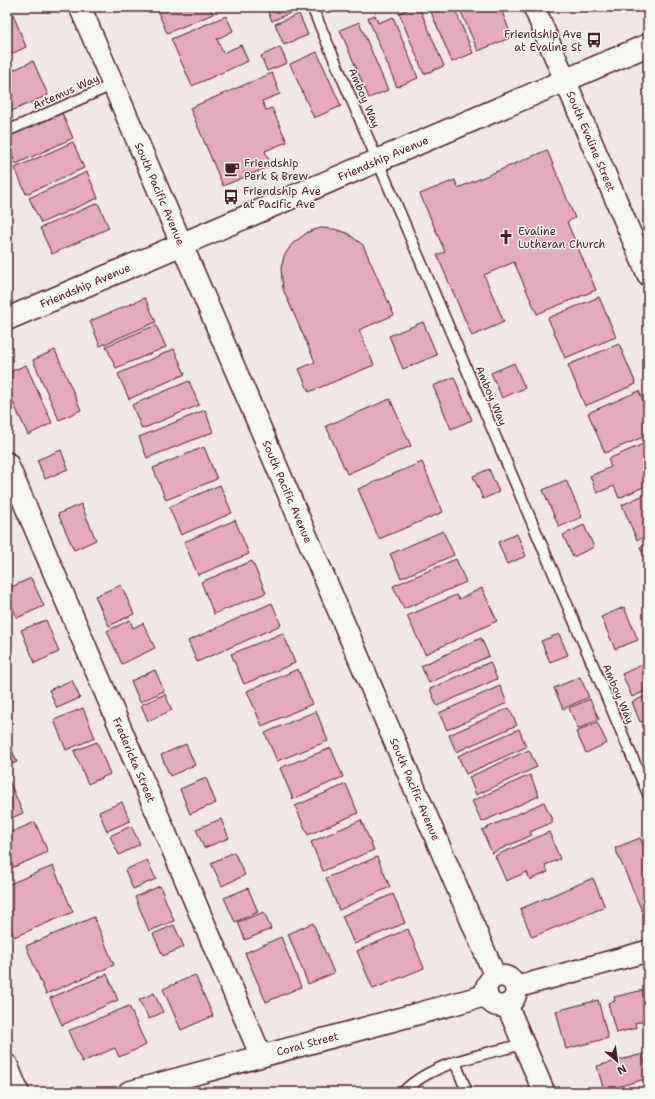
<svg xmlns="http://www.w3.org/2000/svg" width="655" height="1099" font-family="'Shantell Sans',sans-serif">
  <rect width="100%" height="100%" fill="#f2e7e7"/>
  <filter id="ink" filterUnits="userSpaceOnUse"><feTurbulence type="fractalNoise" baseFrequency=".025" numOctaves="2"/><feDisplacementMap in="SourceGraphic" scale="8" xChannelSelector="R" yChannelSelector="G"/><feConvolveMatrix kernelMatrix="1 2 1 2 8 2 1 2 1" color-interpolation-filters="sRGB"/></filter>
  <g filter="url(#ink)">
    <g fill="#e3abbd" stroke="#4a1f2b">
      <path d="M156,7h54l3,7 -46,19z"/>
      <path d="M266,7h30l1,3 -25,11z"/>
      <path d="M412,7h7l25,59 -20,8 -25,-61z"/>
      <path d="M429,7h25l19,46 -21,9z"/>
      <path d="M459,7h41l12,30 -34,14z"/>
      <path d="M12,12l14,35 -19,9v-42z"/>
      <path d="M299,14l9,21 -24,10 -9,-21z"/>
      <path d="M375,15l3,8 15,-6 25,61 -21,9 -29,-69z"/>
      <path d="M226,16l7,15 -16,8 6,14 18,-8 7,16 -56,25 -21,-47z"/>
      <path d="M359,22l29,68 -19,8 -29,-68z"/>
      <path d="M280,47l7,16 -20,8 -6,-15z"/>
      <path d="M317,52l24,54 -27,12 -24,-54z"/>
      <path d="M33,61l15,34 -41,18v-40z"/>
      <path d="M272,73l8,21 -18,7 4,9 6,-2 15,34 -22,9 6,15 -48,20 -33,-78z"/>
      <path d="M62,113l11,25 -57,26 -9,-20v-7z"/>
      <path d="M73,142l11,26 -58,26 -11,-26z"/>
      <path d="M547,150l28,68 -8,4 29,68 -59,24 -23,-52 -30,13 20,47 -32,14 -35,-81 8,-3 -25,-58 35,-14 3,8z"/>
      <path d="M87,172l11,26 -57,25 -12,-25z"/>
      <path d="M98,203l11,25 -57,26 -12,-26z"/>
      <path d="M321,228l13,1 13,4 16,12 31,70 -35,15 15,35 -65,27 -10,-23 16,-7 -32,-73 -2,-20 3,-13 8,-12 16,-12z"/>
      <path d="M599,297l17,40 -51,21 -17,-40z"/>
      <path d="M145,298l11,24 -56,24 -10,-25z"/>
      <path d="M423,322l14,33 -34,14 -14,-33z"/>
      <path d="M156,325l10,22 -50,21 -10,-22z"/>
      <path d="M619,344l17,40 -51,22 -17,-41z"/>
      <path d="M174,349l11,25 -56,25 -11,-25z"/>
      <path d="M55,350l26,60 -22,10 -26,-60z"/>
      <path d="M514,363l11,25 -23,10 -11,-25z"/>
      <path d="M26,365l26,58 -24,12 -21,-46v-16z"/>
      <path d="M454,377l18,43 -21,9 -18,-43z"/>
      <path d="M189,381l10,24 -57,24 -10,-24z"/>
      <path d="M639,391l9,21v23l-43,18 -17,-40z"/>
      <path d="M390,399l21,47 -64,28 -21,-48z"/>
      <path d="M205,410l8,22 -66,26 -8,-21z"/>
      <path d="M648,442v43l-29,13 -5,-12 -17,7 -7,-17 21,-9 -3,-8z"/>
      <path d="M204,447l13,32 -51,21 -13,-32z"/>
      <path d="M61,450l7,19 -23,10 -8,-19z"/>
      <path d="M422,462l21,50 -64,27 -21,-50z"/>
      <path d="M489,469l10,23 -16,7 -10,-23z"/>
      <path d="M566,480l16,37 -23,10 -16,-37z"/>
      <path d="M220,485l12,28 -51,22 -12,-28z"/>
      <path d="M648,493v42l-11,5 -15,-35z"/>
      <path d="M81,504l15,36 -22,10 -16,-36z"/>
      <path d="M235,520l14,34 -51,21 -14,-33z"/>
      <path d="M584,525l10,22 -21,10 -10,-22z"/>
      <path d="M443,531l11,24 -53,23 -11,-24z"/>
      <path d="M517,534l9,22 -19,8 -9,-22z"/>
      <path d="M648,544v22l-8,-19z"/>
      <path d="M456,559l10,23 -62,27 -11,-23z"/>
      <path d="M252,561l14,32 -52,21 -13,-32z"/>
      <path d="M31,578l13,28 -27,12 -10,-23v-6z"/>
      <path d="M121,585l13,29 -25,12 -14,-30z"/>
      <path d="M482,588l15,33 -72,33 -18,-38 49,-21 3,4z"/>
      <path d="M272,603l9,22 -84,37 -9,-21z"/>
      <path d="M624,607l14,33 -23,9 -14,-32z"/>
      <path d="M46,620l13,32 -24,11 -14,-33z"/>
      <path d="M130,620l3,8 10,-5 12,25 -33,16 -15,-33z"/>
      <path d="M283,633l12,30 -51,21 -13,-30z"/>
      <path d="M559,634l9,21 -18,7 -9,-21z"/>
      <path d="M481,638l8,18 -60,27 -8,-17z"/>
      <path d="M490,662l7,17 -60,27 -7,-17z"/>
      <path d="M646,663l2,5v22l-16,7 -10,-23z"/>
      <path d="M298,669l14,35 -50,22 -15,-35z"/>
      <path d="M155,670l9,21 -24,11 -9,-21z"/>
      <path d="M580,677l9,20 -26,12 -9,-21z"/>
      <path d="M72,680l8,18 -23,10 -8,-18z"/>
      <path d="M500,686l7,17 -60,27 -8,-17z"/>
      <path d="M165,694l7,16 -24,11 -7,-16z"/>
      <path d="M648,695v24l-8,3 -8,-20z"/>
      <path d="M590,699l9,20 -21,10 -9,-21z"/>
      <path d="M83,708l12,30 -29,12 -12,-30z"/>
      <path d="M509,708l8,17 -61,27 -7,-17z"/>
      <path d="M316,711l12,30 -51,20 -12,-28z"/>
      <path d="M597,722l10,21 -21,10 -10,-21z"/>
      <path d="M519,729l7,18 -60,27 -8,-18z"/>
      <path d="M7,738l10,24 -10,4z"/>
      <path d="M97,742l13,32 -22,10 -14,-33z"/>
      <path d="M186,744l9,21 -25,11 -9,-21z"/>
      <path d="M331,748l12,29 -50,22 -13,-31z"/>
      <path d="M529,750l8,17 -61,28 -7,-18z"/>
      <path d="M530,775l9,21 -57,26 -10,-21z"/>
      <path d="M7,776l16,37 -16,7z"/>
      <path d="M206,778l10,25 -26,11 -10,-25z"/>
      <path d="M346,784l12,29 -50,22 -13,-29z"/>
      <path d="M122,802l8,19 -23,10 -8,-19z"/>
      <path d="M544,802l9,20 -23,10 2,3 -40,18 -10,-23z"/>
      <path d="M221,819l8,19 -25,10 -8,-19z"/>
      <path d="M361,820l13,30 -51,21 -12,-29z"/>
      <path d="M35,822l13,30 -41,18v-36z"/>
      <path d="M131,826l9,18 -21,11 -9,-19z"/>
      <path d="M549,832l11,27 -15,6 3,7 -18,8 -3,-8 -21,9 -11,-25z"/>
      <path d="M640,838l8,18v53l-6,2 -27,-63z"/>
      <path d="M234,852l11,23 -23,11 -11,-23z"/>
      <path d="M377,857l13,30 -51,23 -13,-32z"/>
      <path d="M147,860l9,19 -23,10 -8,-19z"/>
      <path d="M53,866l20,46 -59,25 -7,-17v-35z"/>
      <path d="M593,878l12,29 -73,30 -12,-28z"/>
      <path d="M160,886l14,35 -25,10 -14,-34z"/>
      <path d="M248,888l10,24 -23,10 -11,-24z"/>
      <path d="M393,894l12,29 -51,21 -12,-28z"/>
      <path d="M264,912l7,17 -26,11 -7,-18z"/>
      <path d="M94,917l20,48 -68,29 -20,-48z"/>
      <path d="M313,923l21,50 -26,11 -20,-50z"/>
      <path d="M174,925l10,22 -21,9 -10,-22z"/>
      <path d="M408,929l16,39 -51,21 -16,-38z"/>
      <path d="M281,937l20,50 -35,15 -21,-49z"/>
      <path d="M107,974l11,26 -56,25 -12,-27z"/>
      <path d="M195,975l18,41 -32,14 -18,-41z"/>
      <path d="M648,989v31l-13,3 1,5 -20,5 -8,-30 7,-2 -1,-4z"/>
      <path d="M154,993l9,19 -14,7 -10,-19z"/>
      <path d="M598,1000l10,38 -42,11 -10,-38z"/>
      <path d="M129,1006l17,39 -27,12 -4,-9 -33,14 -14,-31z"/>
      <path d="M643,1054l5,24 -44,13 -7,-25z"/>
    </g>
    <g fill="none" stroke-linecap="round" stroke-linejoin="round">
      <g stroke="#4a1f2b" stroke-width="13">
        <g id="service">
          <path d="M312,7l336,787"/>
          <path d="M7,131l105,-46"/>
          <path d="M455,1062l12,30"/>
          <path d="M403,1092c29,-30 82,-38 121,-48"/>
        </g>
      </g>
      <g stroke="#4a1f2b" stroke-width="24">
        <g id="minor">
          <path id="s1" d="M80,7l415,969"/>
          <path id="s2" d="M534,7l114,268"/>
          <path id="s3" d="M7,463l254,593"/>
          <circle cx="501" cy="991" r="15"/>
          <path d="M517,987l131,-36"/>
          <path d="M507,1005l37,87"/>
          <path d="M7,1065l11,27"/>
          <path id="s4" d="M129,1092l358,-97"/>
        </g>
      </g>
      <g stroke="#4a1f2b" stroke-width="25">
        <g id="tertiary">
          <path id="s5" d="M7,319l641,-274"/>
        </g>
      </g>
      <use href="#service" stroke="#f6f6f2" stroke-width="10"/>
      <use href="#minor" stroke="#f6f6f2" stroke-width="21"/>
      <use href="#tertiary" stroke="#f6f6f2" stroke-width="22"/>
    </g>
  </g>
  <defs>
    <g id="bus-bare" transform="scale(1.2)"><path d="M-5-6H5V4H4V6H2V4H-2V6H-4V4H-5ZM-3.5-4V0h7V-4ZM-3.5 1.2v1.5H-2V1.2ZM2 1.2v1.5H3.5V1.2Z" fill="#4a1f2b" stroke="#f6f6f2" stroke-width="2.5" paint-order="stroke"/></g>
    <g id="cafe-bare" transform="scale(1.2)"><path d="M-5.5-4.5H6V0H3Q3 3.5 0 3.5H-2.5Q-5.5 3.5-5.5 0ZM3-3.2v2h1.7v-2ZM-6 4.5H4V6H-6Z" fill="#4a1f2b" stroke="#f6f6f2" stroke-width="2.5" paint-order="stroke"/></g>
    <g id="church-bare" transform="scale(1.2)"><path d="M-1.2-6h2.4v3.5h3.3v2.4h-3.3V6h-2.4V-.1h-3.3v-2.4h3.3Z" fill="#4a1f2b" stroke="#f6f6f2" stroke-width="2.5" paint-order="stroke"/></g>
  </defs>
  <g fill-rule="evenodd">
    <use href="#bus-bare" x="594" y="40"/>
    <use href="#cafe-bare" x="232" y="169"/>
    <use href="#bus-bare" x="231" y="197"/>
    <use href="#church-bare" x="506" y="237"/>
  </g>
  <g text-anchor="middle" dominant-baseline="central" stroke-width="3" stroke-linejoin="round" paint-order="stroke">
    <g font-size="11" fill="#4a1f2b" stroke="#f6f6f2" text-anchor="start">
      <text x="582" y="34" text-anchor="end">Friendship Ave<tspan x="582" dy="13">at Evaline St</tspan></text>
      <text x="244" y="163">Friendship<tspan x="244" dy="13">Perk &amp; Brew</tspan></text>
      <text x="243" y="191">Friendship Ave<tspan x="243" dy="13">at Pacific Ave</tspan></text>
      <text x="518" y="231">Evaline<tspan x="518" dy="13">Lutheran Church</tspan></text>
    </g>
    <g font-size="11" fill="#4a1f2b" stroke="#f6f6f2">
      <text transform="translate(66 92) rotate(-24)">Artemus Way</text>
      <text transform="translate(364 98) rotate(67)">Amboy Way</text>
      <text stroke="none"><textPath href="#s2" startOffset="146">South Evaline Street</textPath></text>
      <text stroke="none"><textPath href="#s5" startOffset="409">Friendship Avenue</textPath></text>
      <text stroke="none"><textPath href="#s1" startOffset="203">South Pacific Avenue</textPath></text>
      <text stroke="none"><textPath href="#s5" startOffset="85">Friendship Avenue</textPath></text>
      <text transform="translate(491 396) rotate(67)">Amboy Way</text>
      <text stroke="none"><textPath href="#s1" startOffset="527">South Pacific Avenue</textPath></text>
      <text transform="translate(618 694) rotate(67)">Amboy Way</text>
      <text stroke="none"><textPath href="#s3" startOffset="323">Fredericka Street</textPath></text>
      <text stroke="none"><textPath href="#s1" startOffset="851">South Pacific Avenue</textPath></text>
      <text stroke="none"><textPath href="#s4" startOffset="185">Coral Street</textPath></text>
    </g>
  </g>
  <rect width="655" height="1099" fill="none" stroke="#f6f6f2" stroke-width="24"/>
  <rect x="12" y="12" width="631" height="1075" fill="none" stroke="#4a1f2b" stroke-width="1.5" filter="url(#ink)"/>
  <g transform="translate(617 1061) rotate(151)" stroke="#f6f6f2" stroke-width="3" paint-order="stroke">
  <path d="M0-3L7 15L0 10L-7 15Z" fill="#4a1f2b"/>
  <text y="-6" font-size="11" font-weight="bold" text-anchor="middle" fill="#4a1f2b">N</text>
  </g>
</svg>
